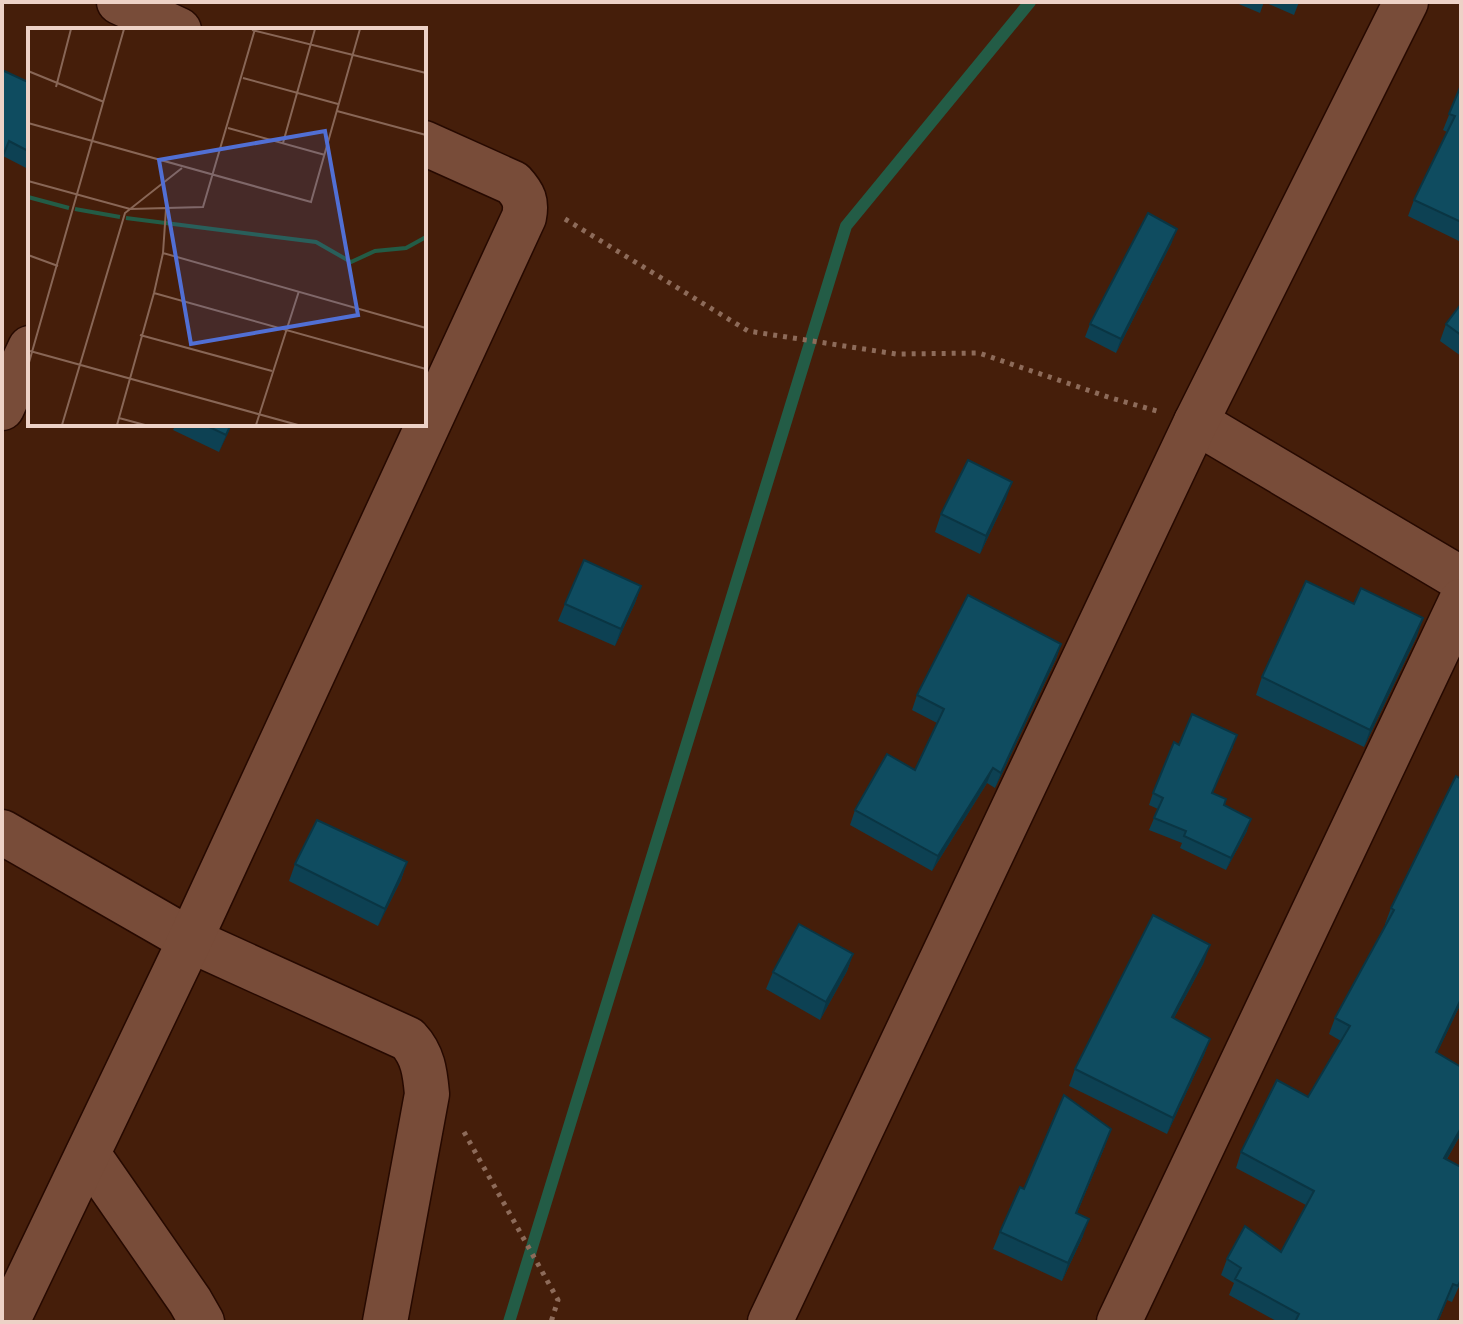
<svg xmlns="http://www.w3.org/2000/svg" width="1463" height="1324" font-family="Spectral,serif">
  <rect width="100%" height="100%" fill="#451e0a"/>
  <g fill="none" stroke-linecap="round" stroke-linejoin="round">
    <path stroke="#235c46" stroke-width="12" d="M509,1322l337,-1096 184,-224"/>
    <g stroke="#260900" stroke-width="47">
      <g id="street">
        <path d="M119,2l60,28"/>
        <path d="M2,408l28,-60"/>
        <path d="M1196,422l265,157"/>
        <path d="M2,832l188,108 218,99c15,16 17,33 19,55l-42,228"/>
        <path d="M88,1154l102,147 12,21"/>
        <path d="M7,1322l183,-382 334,-723c3,-15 0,-22 -11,-34l-89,-40"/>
        <path d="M770,1322l426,-900 210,-420"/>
        <path d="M1119,1322l342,-721"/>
      </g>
    </g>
    <g stroke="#8d6b5a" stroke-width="5" stroke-dasharray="4 6" stroke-linecap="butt">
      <path d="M565,219l183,112 148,23 83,-1 132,45 46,13"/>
      <path d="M464,1132l94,168 -7,22"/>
    </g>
    <use href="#street" stroke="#784c39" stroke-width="44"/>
  </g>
  <g fill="#0d4153">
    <path d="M1234,2h30l-4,11z"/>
    <path d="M1264,2h35l-5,13z"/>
    <path d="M30,83v87l-27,-14z"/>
    <path d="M1461,85v157l-53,-26 6,-16 33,-68 -4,-2z"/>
    <path d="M1172,242l-56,111 -31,-16 5,-13z"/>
    <path d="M1461,304v52l-21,-15 6,-17z"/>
    <path d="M176,424h56l-13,28 -46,-22z"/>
    <path d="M1006,499l-26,55 -45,-22 6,-18z"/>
    <path d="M641,586l-6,17 -20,43 -57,-25 7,-17z"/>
    <path d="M1354,604l63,32 -53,111 -108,-52 6,-18z"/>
    <path d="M1061,644l-5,15 -61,129 -8,-5 -55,88 -82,-46 5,-15 60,-40 22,-47 -25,-13 5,-15z"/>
    <path d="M1179,745l54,2 -21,46 35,38 -21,39 -46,-22 2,-5 -33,-13 9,-21 -9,-4 4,-12z"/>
    <path d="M1461,779v224l-24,50 24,81 -14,25 14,123 -9,20 -5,-2 -9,22h-160l-49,-27 5,-12 -13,-8 6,-16 54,-7 25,-47 -70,-37 5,-16 67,-55 33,-56 -12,-7 6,-16 51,-93 -1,-1 6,-16z"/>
    <path d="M407,862l-6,18 -23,46 -89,-45 6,-17z"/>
    <path d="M853,954l-6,17 -27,49 -54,-31 7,-17z"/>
    <path d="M1204,962l-30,56 36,21 -6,16 -37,79 -98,-48 6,-17z"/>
    <path d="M1105,1146l-28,67 6,23 -21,45 -69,-32 7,-17 24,-43z"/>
  </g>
  <g fill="#0a3543">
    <path d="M1177,229l-5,13 -56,111 5,-14z"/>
    <path d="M231,424h1l-13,28 7,-17z"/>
    <path d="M1012,482l-6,17 -26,55 6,-18z"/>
    <path d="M641,586l-6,17 -20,43 6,-17z"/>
    <path d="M1423,618l-6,18 -53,111 6,-17z"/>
    <path d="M1061,644l-5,15 -61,129 6,-15z"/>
    <path d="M993,768l-6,15 -55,88 6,-15z"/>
    <path d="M1251,819l-4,12 -21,39 5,-12z"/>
    <path d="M407,862l-6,18 -23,46 7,-17z"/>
    <path d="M1210,945l-6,17 -38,71 6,-16z"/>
    <path d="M853,954l-6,17 -27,49 6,-18z"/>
    <path d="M1461,999v4l-31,65 6,-16z"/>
    <path d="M1210,1039l-6,16 -37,79 6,-16z"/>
    <path d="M1461,1128v6l-23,40 6,-16z"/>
    <path d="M1089,1219l-6,17 -21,45 6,-18z"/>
  </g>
  <g fill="#0f4c60" stroke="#0a3543" stroke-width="2">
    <path d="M2,70l28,13v69l-21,-11 -7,17z"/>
    <path d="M1461,85v137l-47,-22 41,-84 -6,-2z"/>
    <path d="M1148,213l29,16 -56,110 -31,-15z"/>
    <path d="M1461,304v31l-15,-11z"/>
    <path d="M203,424h28l-5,11z"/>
    <path d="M968,460l44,22 -26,54 -45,-22z"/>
    <path d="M584,560l57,26 -20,43 -56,-25z"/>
    <path d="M1306,581l48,23 7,-16 62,30 -53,112 -108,-53z"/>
    <path d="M968,595l93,49 -60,129 -8,-5 -55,88 -83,-46 32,-56 28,16 29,-61 -27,-14z"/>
    <path d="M1192,714l45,21 -25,58 14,6 -2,6 27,14 -20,39 -47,-22 2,-5 -32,-13 9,-20 -10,-5 21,-51 5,3z"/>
    <path d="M1456,776l5,3v220l-25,53 25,15v61l-17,30 17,9v112l-3,7 -5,-2 -16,38h-142l4,-8 -64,-35 6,-11 -14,-9 18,-33 36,26 33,-61 -73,-39 36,-72 31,17 42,-71 -15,-8 59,-108 -3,-2z"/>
    <path d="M317,820l90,42 -22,47 -90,-45z"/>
    <path d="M1153,915l57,30 -38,72 38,22 -37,79 -98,-49z"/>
    <path d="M799,924l54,30 -27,48 -53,-30z"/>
    <path d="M1064,1095l47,34 -35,84 13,6 -21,44 -68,-31 20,-45 4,2z"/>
  </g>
  <g transform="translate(28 28)">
    <rect width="398" height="398" fill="#451e0a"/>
    <path fill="none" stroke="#235c46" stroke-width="4" d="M0,169l41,11M47,181l45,8M98,190l190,24 35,20 24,-11 31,-3 20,-11"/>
    <path fill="none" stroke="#886656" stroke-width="2" d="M224,2l174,43M0,43l76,31M215,50l95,26M28,59l15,-58M309,83l89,24M0,95l283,79 49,-173M200,100l97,27M255,115l32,-114M0,153l102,28 73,-2 52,-178M135,225l3,-44M0,227l30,11M126,265l9,-40 263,75M112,307l132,36M2,323l268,74M0,338l96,-337M91,390l26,7M34,397l63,-212 57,-45M89,397l37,-132 272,76M228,397l43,-134"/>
    <path fill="#516fd4" fill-opacity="0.15" stroke="#516fd4" stroke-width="4" d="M297,103l33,184 -167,29 -32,-184z"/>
    <rect width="398" height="398" fill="none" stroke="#edd2c7" stroke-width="4"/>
  </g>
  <rect width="1463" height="1324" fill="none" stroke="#edd2c7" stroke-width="8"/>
</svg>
